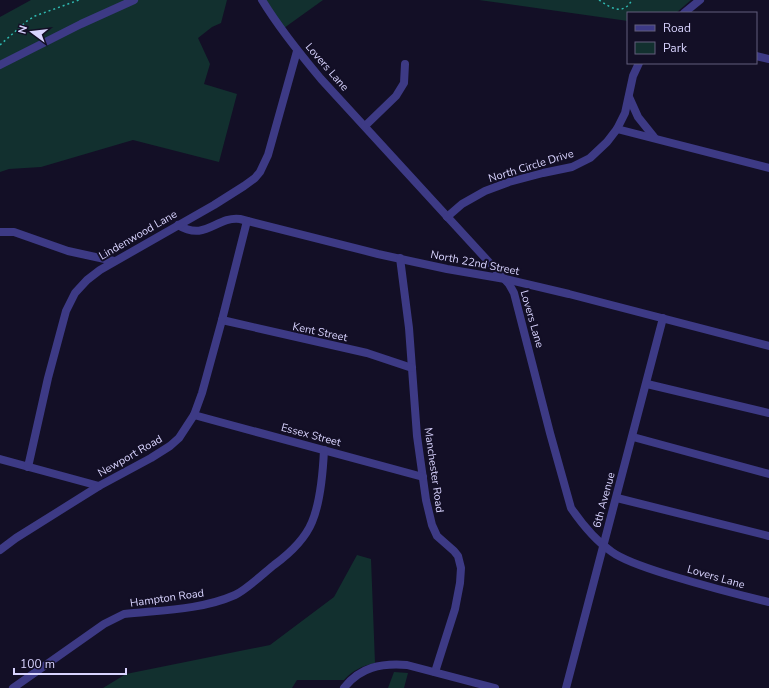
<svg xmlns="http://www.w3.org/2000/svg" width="769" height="688" font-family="'Nunito Sans',sans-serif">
  <rect width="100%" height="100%" fill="#130f26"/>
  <g fill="#12302f">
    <path d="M31,0h196l-6,23 -9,4 -14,11 12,26 -6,20 33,10 -18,68 -86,-22 -92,27 -32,2 -9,3v-155z"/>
    <path d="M264,0h59l-39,28z"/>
    <path d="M479,0h212l-15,13h-48v8z"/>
    <path d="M357,555l14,4 4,104c-13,3 -22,7 -31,17h-47l-5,8h-189l23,-14 144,-29 64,-48z"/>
    <path d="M394,672l14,1 -4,15h-16z"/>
  </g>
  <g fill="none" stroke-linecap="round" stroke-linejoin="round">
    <g stroke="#2fb8b0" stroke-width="1.5" stroke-dasharray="2 3" stroke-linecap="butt">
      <path d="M599,0c12,8 24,16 33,0"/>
      <path d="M0,45l27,-24 8,-5 44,-16"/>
    </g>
    <g stroke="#3d3a85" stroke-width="8">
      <path d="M262,0c17,28 38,54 59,79l188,205 5,9 36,140 21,75c11,16 25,33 41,44 14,10 41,18 57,23 33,10 66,19 100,27"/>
      <path d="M684,13l16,-13"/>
      <path d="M756,56l13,3"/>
      <path d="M0,65l81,-41 53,-24"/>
      <path d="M629,97l9,20 16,20"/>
      <path d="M365,126l31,-30 8,-13 1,-19"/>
      <path d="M617,129l152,39"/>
      <path d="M447,217l15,-13 23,-13 24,-9 34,-9 29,-6 18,-9 17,-16 10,-13 8,-16 8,-37 6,-13"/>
      <path d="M178,225c28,17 38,-9 62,-6l138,35 69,15 58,10 64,15 200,52"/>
      <path d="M0,232h14l54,19 46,10"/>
      <path d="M400,258l9,70 8,108 9,64 6,25 5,11 17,15 4,5 3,12 -1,15 -5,26 -20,63"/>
      <path d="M222,320l145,33 45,15"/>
      <path d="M647,384l122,29"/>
      <path d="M194,415l229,62"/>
      <path d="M633,437l136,37"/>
      <path d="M0,459l99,27"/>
      <path d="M28,467l20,-89 18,-67 9,-18 12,-13 13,-10 114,-65 30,-19 11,-8 5,-6 8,-17 29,-104"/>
      <path d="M617,498l152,38"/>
      <path d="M0,550l16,-12 83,-52 52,-28 19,-12 9,-8 15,-23 8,-22 20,-73 25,-99"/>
      <path d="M13,688l91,-64 20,-10c37,-4 77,-4 111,-19 11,-5 29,-22 39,-30 15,-11 31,-26 38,-43 8,-19 11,-51 12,-72"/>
      <path d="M344,688c16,-21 37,-25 63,-23l88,23"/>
      <path d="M566,688l97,-370"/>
    </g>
  </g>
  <g text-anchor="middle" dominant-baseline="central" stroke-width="4" stroke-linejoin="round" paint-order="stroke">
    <g font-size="11" fill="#d9d4ff" stroke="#130f26">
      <text transform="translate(327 67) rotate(49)">Lovers Lane</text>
      <text transform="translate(531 166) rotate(-17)">North Circle Drive</text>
      <text transform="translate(138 235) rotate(-30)">Lindenwood Lane</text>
      <text transform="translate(475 263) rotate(11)">North 22nd Street</text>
      <text transform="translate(532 319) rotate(74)">Lovers Lane</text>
      <text transform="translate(320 332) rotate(12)">Kent Street</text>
      <text transform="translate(311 435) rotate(15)">Essex Street</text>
      <text transform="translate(130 456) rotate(-30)">Newport Road</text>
      <text transform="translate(434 470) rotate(82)">Manchester Road</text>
      <text transform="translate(604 500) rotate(-75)">6th Avenue</text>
      <text transform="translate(716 577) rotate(16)">Lovers Lane</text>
      <text transform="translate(167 598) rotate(-8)">Hampton Road</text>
    </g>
  </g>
  <rect x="627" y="12" width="130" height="52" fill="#130f26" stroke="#625e7d"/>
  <rect x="635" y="25" width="20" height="6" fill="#3d3a85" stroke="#625e7d"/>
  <text x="663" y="32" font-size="12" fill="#d9d4ff">Road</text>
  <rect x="635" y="42" width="20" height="12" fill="#12302f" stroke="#625e7d"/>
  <text x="663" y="52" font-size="12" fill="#d9d4ff">Park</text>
  <g transform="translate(32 32) rotate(285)" stroke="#130f26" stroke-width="3" paint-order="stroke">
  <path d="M0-3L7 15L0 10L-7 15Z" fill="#d9d4ff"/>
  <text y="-6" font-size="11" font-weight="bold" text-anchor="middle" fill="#d9d4ff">N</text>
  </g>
  <path d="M14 668v6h112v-6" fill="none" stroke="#d9d4ff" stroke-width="2"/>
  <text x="20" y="668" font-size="12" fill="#d9d4ff" stroke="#130f26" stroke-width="3" paint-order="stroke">100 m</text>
</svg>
